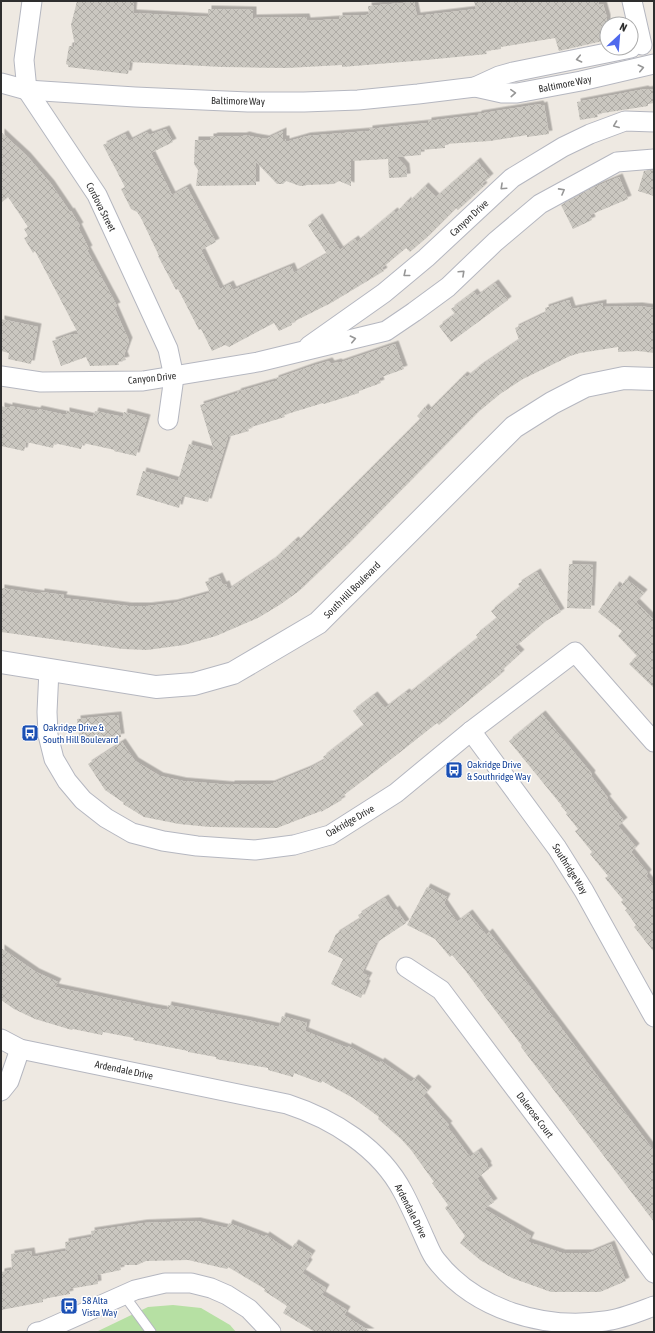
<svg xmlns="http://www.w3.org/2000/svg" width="655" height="1333" font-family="'Asap Condensed',sans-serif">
  <defs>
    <pattern id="building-cross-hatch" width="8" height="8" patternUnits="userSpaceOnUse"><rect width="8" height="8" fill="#cac7c0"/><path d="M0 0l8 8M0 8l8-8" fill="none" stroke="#aeaba5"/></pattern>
    <filter id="shadow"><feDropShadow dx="3.5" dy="-3.5" stdDeviation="0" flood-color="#0004"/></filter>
  </defs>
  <rect width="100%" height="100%" fill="#eee9e2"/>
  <path fill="#b6e0a3" d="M173,1305l28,3 29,17 6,7h-140l52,-25z"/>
  <g fill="url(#building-cross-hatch)" filter="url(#shadow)">
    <path d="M77,1h57l-1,12 75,4v-8l45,1v8l53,-1 1,4 32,-2v-3l27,-1 3,-1 -1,-8 46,-4 3,14 59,-7 -2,-8h125v4l4,-1 4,14v22l-48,11 -4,-13 -54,9v2l-15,2 1,3 -61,6 -84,7v-2l-55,3 -65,-1 -92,-5 -2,12 -60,-7v-2l-2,-1 3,-18h6l-4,-21z"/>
    <path d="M645,89l1,1 8,-1v14l-6,1v2l-51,8 1,3 -18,3 -3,-18z"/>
    <path d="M540,104l1,2 3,-1 5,29 -22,3v-2l-37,6 -45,3v4l-24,2v5l-24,2 9,10 1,10 -18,1 -1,-19 -37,2v25l-12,-5 -5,3 -27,1 -4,1h-3l-14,-5 -3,3h-6l-21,-22v23l-60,1 2,-16 -4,-6 1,-24h15v-3h4l-1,-1h30l3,-1 8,2 12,2 17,-8v8h3v3l21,-6 62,-5v-2l59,-6v-2l50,-6v-1z"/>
    <path d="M166,129l7,13 -22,11 21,42 15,-8 29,55 -15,8 19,39 10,-5 3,6 58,-24 3,7 33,-19 -19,-29 11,-8 21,33 15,-11 2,3 37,-31 2,2 12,-13v3l17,-17 11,11 41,-36 13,16 -8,7 2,2 -26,24 -2,-2 -30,30 -16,14 -4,-4 -24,20 2,3 -53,32 -40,20 1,2 -13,6 -5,-8 -45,24 -4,-2 -13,6 -11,-22 -2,1 -21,-41 -2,1 -18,-34h1l-18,-38 -4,-6 -6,-3 -10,-20 4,-2 -22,-42 22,-11 4,7 18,-9 2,3z"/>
    <path d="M1,132l26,24 24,28 19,28 1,-1 9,15 -2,1 11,22 -2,1 30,56 -3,1 15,34 -5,14 2,5 -8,2 1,3 -29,1 -4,-9 -25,9 -9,-25 20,-7 7,1 -44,-84 -2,2 -9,-15 4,-2 -4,-7 4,-2 -20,-30 -7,6z"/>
    <path d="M654,170v26l-16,-5 6,-20z"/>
    <path d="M619,177l9,22 -38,16 2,5 -19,9 -12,-24 29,-16z"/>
    <path d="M495,283l13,17 -57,42 -12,-16 16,-12 -4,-5 23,-17 3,4z"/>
    <path d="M569,300l3,9 31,-6v4l36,-1 15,2v45l-16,-2 -20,1v-5l-38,6 -10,3 -47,23 -23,15 -23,19 -130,132 -48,46 -18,13 -23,14 -42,18 -32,9 -37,5 -24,-1 -122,-17v-44l40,6v-2l23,3 -1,3 65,8h20l26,-3 36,-10 -5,-11 14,-6 4,9 3,-1 2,6 44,-29 23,-21 2,2 123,-123 -3,-3 8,-9 3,4 36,-36 3,2 12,-10 40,-27 -4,-12 31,-15 -1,-5z"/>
    <path d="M1,319l37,8 -7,37 -23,-5 1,-6 -8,-2z"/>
    <path d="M395,344l9,25 -25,9 2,5 -22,8v2l-35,11 -1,-1 -39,12 1,2 -37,11 1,3 -21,6 -20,65 -26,-6 -3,12 -43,-13 7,-24 35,10 11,-37 25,7 -14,-46 38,-12 -1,-1 38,-11v-2l37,-13 17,-5 2,3 7,-2 1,1z"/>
    <path d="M1,406l8,2v-2l28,5 1,-2 28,6v-4l27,6 2,-6 28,6 1,-5 23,6 -11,38 -22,-5 1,-1 -32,-7 -2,6 -27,-6 -1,5 -27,-6 -2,9 -23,-5z"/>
    <path d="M569,564l24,1 -2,44 -24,-1z"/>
    <path d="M537,572l24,40 -15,9 -31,26 6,6 -21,19 1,2 -62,51 -2,-2 -43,34 -54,41 2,2 -21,12v-1l-44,17 -67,-1 -31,-3 -35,-7 -21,-13 1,-1 -19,-13 -17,-26 34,-22 13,19 25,15 23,5 48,4v-1h40l37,-15 17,-9 -2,-3 41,-32 -11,-14 21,-16 11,13 21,-16 2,2 70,-56 -2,-3 21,-17 -6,-7 29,-24 -2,-3z"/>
    <path d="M626,579l18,14 -8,9 18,18v68l-25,-24 8,-8 -19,-20 4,-5 -24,-19 18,-27 4,3z"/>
    <path d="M542,714l50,60 -1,2 17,22 -2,1 18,22 -6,5 18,21 -5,5 17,21 -2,3 8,10v66l-20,-25 2,-2 -11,-15 2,-1 -6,-7 2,-2 -18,-22 3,-2 -18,-22 2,-2 -17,-21 3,-2 -12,-15 1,-1 -6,-7h1l-53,-65z"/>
    <path d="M118,715l3,22 -41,6 -3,-24z"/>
    <path d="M427,887l20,10 -3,6 13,19 12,-9 17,22 3,-3 165,219v71l-133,-175 1,-1 -58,-77 -12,-14 -2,2 -15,-18 -28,-14z"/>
    <path d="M385,898l9,13 2,-2 10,14 -30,20 -14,30 7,3 -4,7 2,1 -6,14 -30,-14 12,-25 -15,-7 8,-18 24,-15 -2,-4z"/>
    <path d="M1,948l35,24 22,10 -3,5 95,20 17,3 1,-5 79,15 32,7 3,-11 25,7 -2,8 43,17v-2l32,17 1,-2 30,21 4,-4 13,12 -5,6 26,29 -2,1 23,31 8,-6 10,14 -1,1 2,3 -12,9 17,24 -10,7 47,27 -3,6 34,11h27l22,-9 15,37 -26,11h-49l-39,-14 -32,-18 -20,-17 5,-7 -20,-28 3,-3 -16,-22 2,-1 -23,-32 -10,-11 -23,-20 1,-2 -26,-19 -31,-17 -1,2 -27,-10 -1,4 -25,-7v-2l-52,-9v-2l-28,-5v-1l-55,-11 1,-2 -31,-6 -1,3 -29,-6 -1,1 -37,-11 -21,-10 -13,-9z"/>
    <path d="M197,1221l30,7 2,-5 36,14 1,-2 24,16 5,-8 17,11 -5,7 2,2 -7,10 24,15 -4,7 25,15 -3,5 27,17h-56l-32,-19 4,-7 -23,-15 1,-2 -37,-22 -1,2 -39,-9 -42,1 -9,4h-17l1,5 -24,5 1,9 -29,5 1,5 -27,5v3l-42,8v-38l11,-2 -1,-16 20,-3 1,6 34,-6 -1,-9 27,-5 -1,-6 53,-8z"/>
  </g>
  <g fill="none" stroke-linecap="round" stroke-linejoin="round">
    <g stroke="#b5b7c0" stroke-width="11">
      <path id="lane" d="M124,1295l27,37"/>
    </g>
    <g stroke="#b5b7c0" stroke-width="21">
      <g id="street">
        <path d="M32,1l-8,59 3,30 70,105 71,154 6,28 -6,43"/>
        <path d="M632,1l10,44"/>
        <path d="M1,83l26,7 108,7 113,5h56l54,-2 60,-6 57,-7 27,6h15l64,-12 73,-17"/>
        <path d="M475,87l24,-11 14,-4 118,-24"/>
        <path d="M309,346l75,-53 42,-35 86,-80 51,-31 27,-13 35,-13 29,1"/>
        <path d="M1,376l40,6 102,-1 115,-19 128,-31 28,-19 34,-25 47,-45 45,-38 77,-42 37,-3"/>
        <path d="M49,670l-2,42 1,23 6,24 13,22 16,19 23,18 26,15 31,8 34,5 58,4 39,-5 36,-10 66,-42 75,-62 104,-79 79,90"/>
        <path d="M471,731l86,117 27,43 70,126"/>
        <path d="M406,967l35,23 213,283"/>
        <path d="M1,1039l19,10 267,55c46,15 93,44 116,88 8,15 15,31 22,47 3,6 6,15 11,21 39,50 108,70 169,61 17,-2 33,-9 49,-15"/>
        <path d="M1,1091l8,-10 11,-32"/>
        <path d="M37,1332l6,-1 92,-41 30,-7h26l20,5 16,7 22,14 22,23"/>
      </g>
    </g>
    <g stroke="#b5b7c0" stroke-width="24">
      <path id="secondary" d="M1,662l155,25 38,-3 39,-11 85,-50 196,-196 38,-24 33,-17 39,-8 30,1"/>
    </g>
    <use href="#lane" stroke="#fff" stroke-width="9"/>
    <use href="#street" stroke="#fff" stroke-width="19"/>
    <use href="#secondary" stroke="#fff" stroke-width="22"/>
  </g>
  <defs><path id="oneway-chevron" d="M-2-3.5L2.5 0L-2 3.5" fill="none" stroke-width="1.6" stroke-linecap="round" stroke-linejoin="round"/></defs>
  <g stroke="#969696">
    <use href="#oneway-chevron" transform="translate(579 59) rotate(168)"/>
    <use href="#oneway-chevron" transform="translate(641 68) rotate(-13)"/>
    <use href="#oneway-chevron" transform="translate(513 93) rotate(-3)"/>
    <use href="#oneway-chevron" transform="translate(616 125) rotate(159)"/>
    <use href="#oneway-chevron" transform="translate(503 187) rotate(137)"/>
    <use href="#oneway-chevron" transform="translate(562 191) rotate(-29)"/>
    <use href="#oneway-chevron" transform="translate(462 273) rotate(-43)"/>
    <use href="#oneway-chevron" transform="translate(406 274) rotate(141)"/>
    <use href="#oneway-chevron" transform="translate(353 339) rotate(-13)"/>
  </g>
  <defs>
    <g id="bus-square" transform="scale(0.9)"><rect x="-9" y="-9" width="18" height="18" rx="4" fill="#1a4fb4" stroke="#fff"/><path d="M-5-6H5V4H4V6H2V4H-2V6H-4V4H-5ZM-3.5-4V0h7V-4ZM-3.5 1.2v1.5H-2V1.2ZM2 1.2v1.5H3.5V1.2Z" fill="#fff"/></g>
  </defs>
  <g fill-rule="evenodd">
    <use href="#bus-square" x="30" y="733"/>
    <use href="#bus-square" x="454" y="770"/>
    <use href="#bus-square" x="69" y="1306"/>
  </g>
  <g text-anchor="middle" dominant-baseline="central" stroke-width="3" stroke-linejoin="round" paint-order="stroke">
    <g font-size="10" fill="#2e2e2e" stroke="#fff">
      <text transform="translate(565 84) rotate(-11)">Baltimore Way</text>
      <text transform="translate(238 101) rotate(1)">Baltimore Way</text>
      <text transform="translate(101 207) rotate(63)">Cordova Street</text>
      <text transform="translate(469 218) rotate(-43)">Canyon Drive</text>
      <text transform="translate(152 378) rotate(-6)">Canyon Drive</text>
      <text transform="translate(352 590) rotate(-45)">South Hill Boulevard</text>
      <text transform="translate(350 821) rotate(-30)">Oakridge Drive</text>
      <text transform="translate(570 869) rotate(58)">Southridge Way</text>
      <text transform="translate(124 1070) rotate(12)">Ardendale Drive</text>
      <text transform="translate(535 1115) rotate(53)">Dalerose Court</text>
      <text transform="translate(411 1211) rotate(63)">Ardendale Drive</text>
    </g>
    <g font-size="10" fill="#164399" stroke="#fff" text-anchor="start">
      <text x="43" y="727">Oakridge Drive &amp;<tspan x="43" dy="12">South Hill Boulevard</tspan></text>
      <text x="467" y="764">Oakridge Drive<tspan x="467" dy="12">&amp; Southridge Way</tspan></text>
      <text x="82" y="1300">58 Alta<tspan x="82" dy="12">Vista Way</tspan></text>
    </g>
  </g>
  <rect width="655" height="1333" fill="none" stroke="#2e2e2e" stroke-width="4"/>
  <g transform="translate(619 36) rotate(26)"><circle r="19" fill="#ffffff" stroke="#ababab"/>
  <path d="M0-3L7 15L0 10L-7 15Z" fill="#4f69ed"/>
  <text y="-6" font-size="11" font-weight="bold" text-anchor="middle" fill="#2e2e2e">N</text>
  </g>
</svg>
